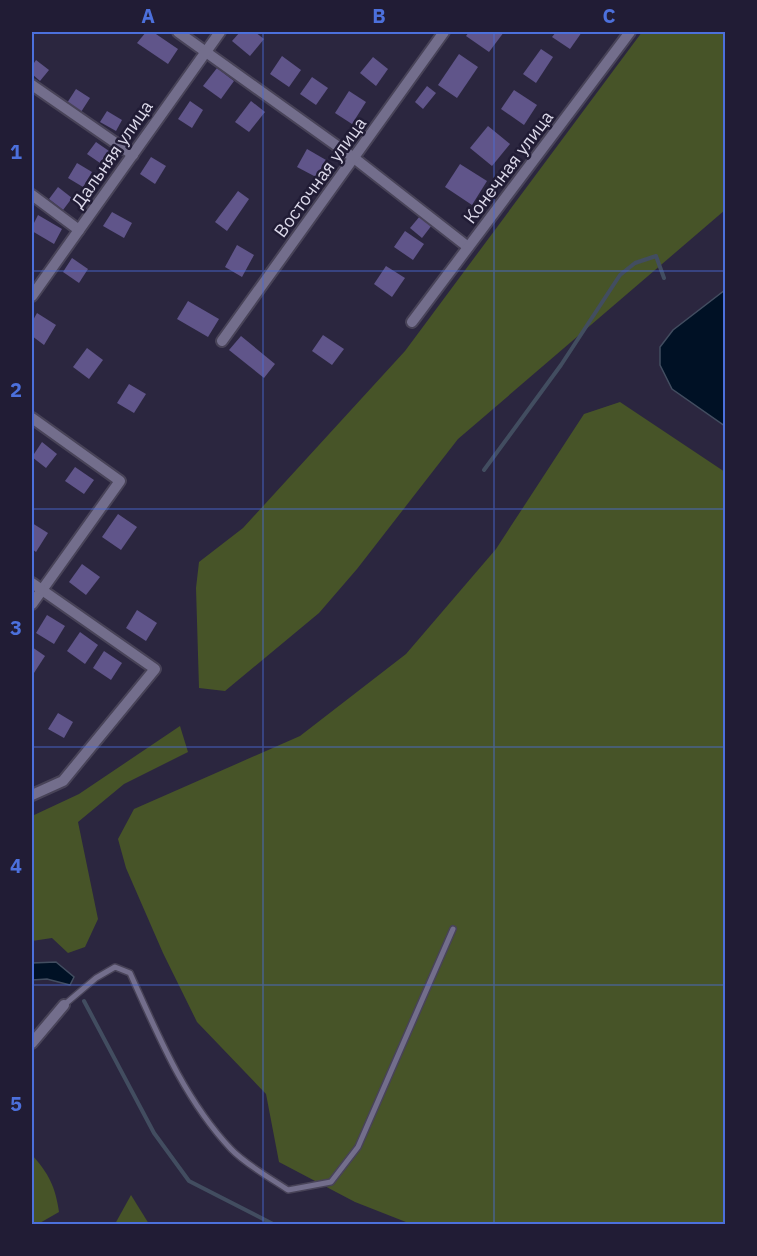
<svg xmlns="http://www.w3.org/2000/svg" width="757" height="1256" font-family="'IBM Plex Sans',sans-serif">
  <rect width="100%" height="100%" fill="#2b263f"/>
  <g fill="#475428">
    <path d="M642,32h83v178l-267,229 -101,130 -38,44 -94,78 -26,-3 -3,-100 3,-26 44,-34 162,-177z"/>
    <path d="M620,402l105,70v752h-314l-56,-22 -76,-40 -13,-68 -69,-72 -34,-69 -37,-85 -8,-29 16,-30 166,-73 106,-82 90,-105 88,-135z"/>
    <path d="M180,726l8,26 -64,32 -46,38 20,97 -13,28 -17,6 -16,-15 -20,3v-125l47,-22z"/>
    <path d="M32,1155c17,19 23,31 27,57l-21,12h-6z"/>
    <path d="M131,1195l18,29h-34z"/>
  </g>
  <g fill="#001125" stroke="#424d60" stroke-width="1.5">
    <path d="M725,290v136l-53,-37 -12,-24v-18l13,-17z"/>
    <path d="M56,962l18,15 -4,8 -23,-6 -15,1v-17z"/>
  </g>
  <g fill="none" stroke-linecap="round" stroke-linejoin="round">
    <g stroke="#424d60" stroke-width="4">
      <path d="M484,470l77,-105 59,-90 15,-12 21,-7 8,22"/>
      <path d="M84,1001l70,132 35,48 84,43"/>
    </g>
  </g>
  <g fill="#60558a">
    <path d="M146,32h7l25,17 -10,15 -31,-21z"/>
    <path d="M240,32h15l9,7 -14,17 -18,-15z"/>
    <path d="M469,32h35l-15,20 -23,-16z"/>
    <path d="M556,32h26l-12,17 -18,-12z"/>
    <path d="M541,49l12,8 -17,26 -13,-9z"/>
    <path d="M459,54l19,13 -21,31 -19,-13z"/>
    <path d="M282,56l19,14 -12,17 -19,-13z"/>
    <path d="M373,57l15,12 -12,17 -16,-13z"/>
    <path d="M36,60l13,10 -9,11 -8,-7v-8z"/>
    <path d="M217,68l17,13 -13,18 -18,-13z"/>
    <path d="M312,77l16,11 -12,17 -16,-11z"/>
    <path d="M427,86l9,7 -13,16 -8,-7z"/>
    <path d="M76,89l14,9 -9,14 -14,-9z"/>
    <path d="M514,90l23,15 -13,20 -23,-16z"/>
    <path d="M349,91l17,11 -14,22 -17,-11z"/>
    <path d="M190,101l13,9 -11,18 -14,-9z"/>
    <path d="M251,101l14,11 -16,20 -14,-10z"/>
    <path d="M107,111l15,9 -6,11 -16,-9z"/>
    <path d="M488,126l22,18 -18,22 -22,-18z"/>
    <path d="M96,142l13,9 -9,12 -13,-9z"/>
    <path d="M307,149l19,11 -10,17 -19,-10z"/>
    <path d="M151,157l15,9 -11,18 -15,-10z"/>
    <path d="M77,163l15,9 -9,15 -15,-9z"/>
    <path d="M460,164l27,17 -15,24 -27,-18z"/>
    <path d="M58,187l14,11 -9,12 -14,-11z"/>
    <path d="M238,191l11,8 -22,32 -12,-9z"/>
    <path d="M112,212l20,11 -8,15 -21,-12z"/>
    <path d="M38,215l24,14 -8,15 -22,-13v-4z"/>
    <path d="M420,216l12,9 -10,13 -12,-10z"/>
    <path d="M405,231l19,13 -11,16 -19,-13z"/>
    <path d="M237,245l17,10 -12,22 -17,-10z"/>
    <path d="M72,258l16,11 -9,14 -16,-11z"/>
    <path d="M386,266l19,12 -13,19 -18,-13z"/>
    <path d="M188,301l31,18 -11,18 -31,-18z"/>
    <path d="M37,313l19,12 -12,20 -12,-9v-14z"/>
    <path d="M323,335l21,14 -12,16 -20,-14z"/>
    <path d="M241,336l34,28 -11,14 -35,-28z"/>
    <path d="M87,348l16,12 -14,19 -16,-12z"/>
    <path d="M129,384l17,10 -12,19 -17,-10z"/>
    <path d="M42,442l15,12 -11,14 -14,-11z"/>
    <path d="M75,467l19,13 -10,14 -19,-13z"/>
    <path d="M118,514l19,13 -16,23 -19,-13z"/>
    <path d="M32,523l16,10 -12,19 -4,-3z"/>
    <path d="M82,564l18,13 -14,18 -17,-13z"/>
    <path d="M137,610l20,13 -11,18 -20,-13z"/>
    <path d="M47,615l18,11 -11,18 -18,-11z"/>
    <path d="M80,632l18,13 -13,19 -18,-13z"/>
    <path d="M32,647l13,9 -13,20z"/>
    <path d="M104,651l18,12 -11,17 -18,-12z"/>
    <path d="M58,713l15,9 -9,16 -16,-9z"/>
  </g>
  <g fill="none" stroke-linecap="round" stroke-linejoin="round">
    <g stroke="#484358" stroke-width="8">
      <path id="lane" d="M64,1005l32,-27 19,-11 15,6c28,62 54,126 101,176 14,15 39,29 57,41l43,-8 27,-35 95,-218"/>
    </g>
    <g stroke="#484358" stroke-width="14">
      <g id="street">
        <path d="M178,32l176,126 114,89"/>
        <path d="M32,85l101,70"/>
        <path d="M32,195l47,35"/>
        <path d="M32,296l188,-264"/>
        <path d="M412,322l218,-290"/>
        <path d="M222,341l222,-309"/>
        <path d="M32,418l88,63 -88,123"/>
        <path d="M32,583l123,86 -92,112 -31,14"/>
        <path d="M32,1043l32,-38"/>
      </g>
    </g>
    <use href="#lane" stroke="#736e8c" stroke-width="5"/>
    <use href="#street" stroke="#736e8c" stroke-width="10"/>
  </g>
  <path fill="none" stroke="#4c70dc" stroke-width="1.5" stroke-opacity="0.55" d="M263,32v1192M494,32v1192M32,271h694M32,509h694M32,747h694M32,985h694"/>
  <g text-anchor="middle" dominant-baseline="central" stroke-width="5" stroke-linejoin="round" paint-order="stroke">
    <g font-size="18" fill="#dbd8e9" stroke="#211c35">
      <text transform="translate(112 154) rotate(-55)">Дальняя улица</text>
      <text transform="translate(508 167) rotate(-53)">Конечная улица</text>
      <text transform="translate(320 177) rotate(-54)">Восточная улица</text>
    </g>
  </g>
  <rect width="757" height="1256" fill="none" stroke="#211c35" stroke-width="66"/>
  <rect x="33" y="33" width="691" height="1190" fill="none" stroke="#4c70dc" stroke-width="2"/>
  <g font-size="20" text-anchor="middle" font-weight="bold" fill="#4c70dc">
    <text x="148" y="23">A</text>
    <text x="379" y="23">B</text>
    <text x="609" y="23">C</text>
    <text x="16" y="159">1</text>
    <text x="16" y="397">2</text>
    <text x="16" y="635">3</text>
    <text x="16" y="873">4</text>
    <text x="16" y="1111">5</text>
  </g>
</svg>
